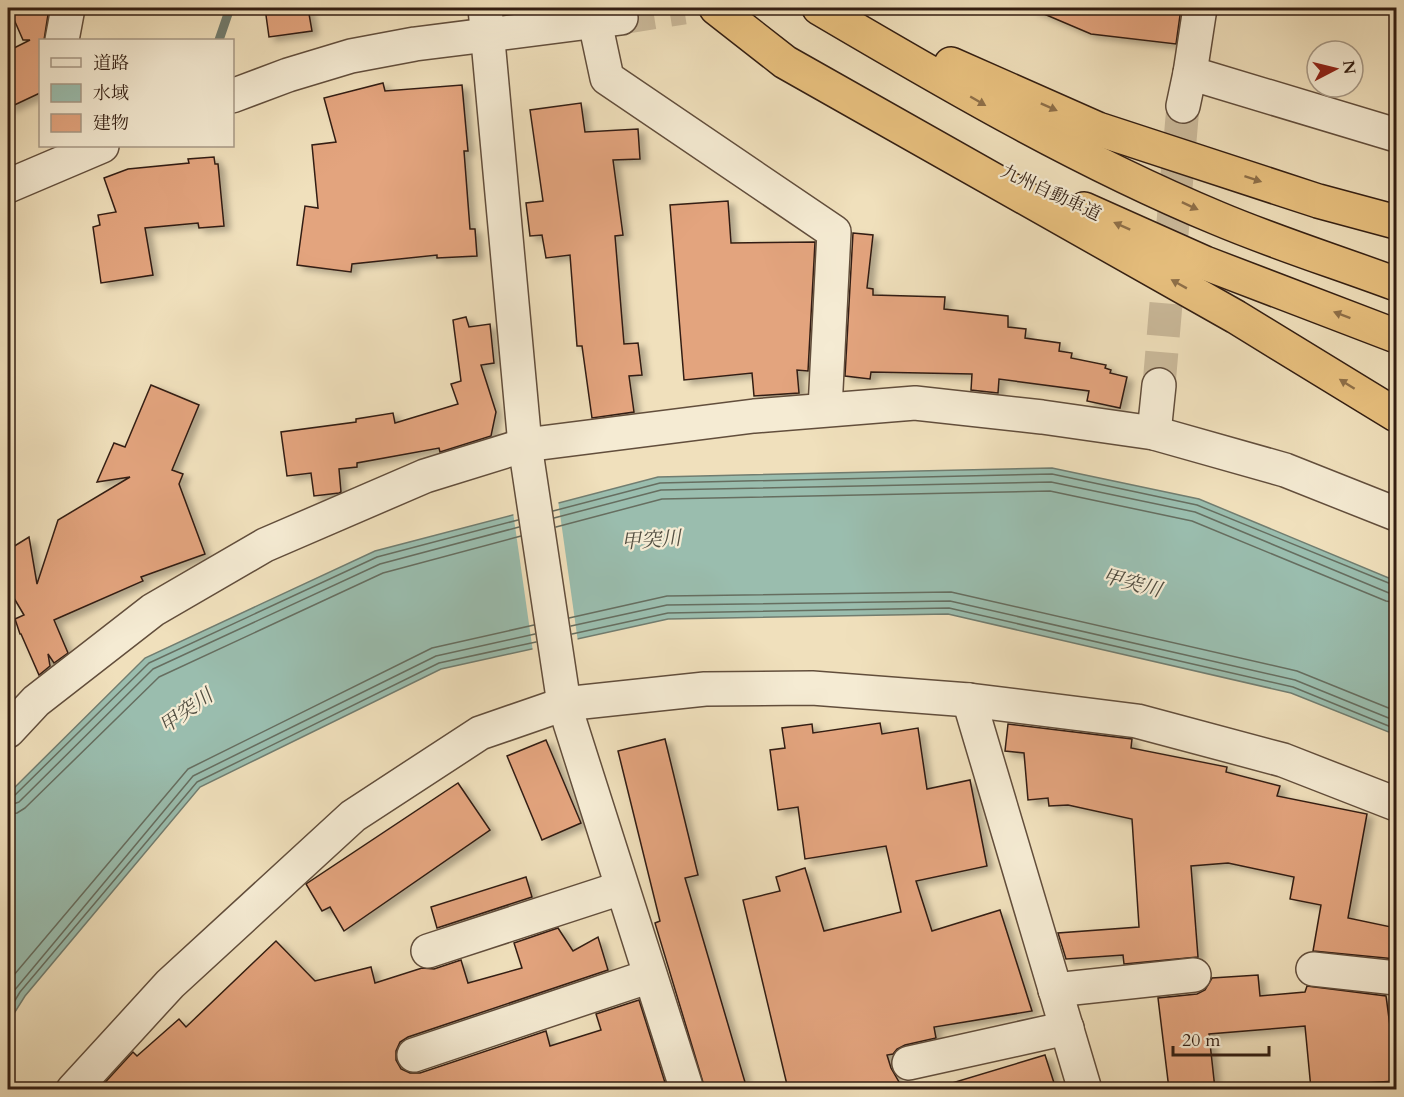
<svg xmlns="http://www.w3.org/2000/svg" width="1404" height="1097" font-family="Cardo,'Noto Serif JP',serif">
  <defs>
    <filter id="shadow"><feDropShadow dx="6" dy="4" stdDeviation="3" flood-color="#0004"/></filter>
  </defs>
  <rect width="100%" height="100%" fill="#f0e0bc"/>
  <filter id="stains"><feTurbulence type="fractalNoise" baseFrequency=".00333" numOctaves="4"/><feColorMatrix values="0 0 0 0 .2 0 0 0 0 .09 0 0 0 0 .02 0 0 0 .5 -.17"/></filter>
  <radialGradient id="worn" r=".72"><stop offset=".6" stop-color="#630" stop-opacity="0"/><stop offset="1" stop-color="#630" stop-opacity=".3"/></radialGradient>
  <path fill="#9abdae" stroke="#717d70" stroke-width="1.5" d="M1052,468l147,31 197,82v154l-105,-42 -343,-79 -280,5 -227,50 -241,118 -175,209 -17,27v-229l137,-136 230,-107 283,-74z"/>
  <path fill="#f0e0bc" d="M558,500l20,142 -45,10 -20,-140z"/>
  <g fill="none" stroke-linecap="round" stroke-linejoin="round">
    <g stroke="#666e60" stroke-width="1.5">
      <path d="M553,511l107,-28 392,-9 145,31 199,81"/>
      <path d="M554,518l107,-28 390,-8 144,30 194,81 7,1"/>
      <path d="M556,527l106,-28 388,-8 142,30 194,80 10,2"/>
      <path d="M569,618l98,-22 284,-4 346,79 99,40"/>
      <path d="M571,626l96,-21 283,-4 345,79 101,41"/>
      <path d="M572,634l96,-21 281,-5 344,79 103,42"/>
      <path d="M8,798l6,-2 135,-133 228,-106 141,-37"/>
      <path d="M8,806l11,-4 134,-133 227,-105 139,-37"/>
      <path d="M8,815l9,-2 8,-5 134,-131 224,-104 138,-37"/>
      <path d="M8,982l180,-213 244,-121 102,-23"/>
      <path d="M8,998l185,-222 243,-120 99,-22"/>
      <path d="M8,1012l12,-20 177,-210 242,-119 97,-21"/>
    </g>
    <path stroke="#717d70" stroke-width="9" d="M219,40l11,-32"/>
  </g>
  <g fill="#e3a47e" stroke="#331e12" stroke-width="1.5" filter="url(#shadow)">
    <path d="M9,8h40l-5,32h-4v53l-32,15v-57l22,-11h-7z"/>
    <path d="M265,8h43l4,23 -43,6z"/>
    <path d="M1030,8h151l-5,36 -85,-10z"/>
    <path d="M383,83l2,8 77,-6 6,66h-4l6,78h5l2,27 -40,2v-3l-85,9 -1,8 -54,-7 8,-59 13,2 -6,-63 24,-3 -12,-44z"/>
    <path d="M581,103l4,29 53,-3 2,30 -27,1 10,75 -8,1 9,108 14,-1 4,32 -13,1 5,36 -42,6 -10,-72h-5l-7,-91 -24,3 -4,-23 -12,1 -4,-33 17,-2 -13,-91z"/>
    <path d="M214,157l1,7h3l6,62 -25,2 -1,-5 -53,5 8,47 -52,8 -8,-56 7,-2 -2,-10 18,-3 -12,-34 24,-9 61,-6 -1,-4z"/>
    <path d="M728,201l3,42 84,-1 -7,129 -11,-1 2,23 -45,3 -2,-23 -68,7 -14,-175z"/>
    <path d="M853,233l20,2 -6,53 6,1v6l72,2 -1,12 64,7v11l18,2 -1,9 35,5 -1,8 13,2 -1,5 35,7 -1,3 6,2 -1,3 17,4 -7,31 -33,-7 2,-10 -90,-12 -1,14 -27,-3 1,-16 -101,-2 -1,7 -25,-3z"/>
    <path d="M466,317l3,10 21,-3 4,39 -13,2 15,47 -5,24 -51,16 -1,-4 -82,15v4l-18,2 2,23 -2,1 -25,3 -3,-23 -24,3 -6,-44 75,-10v-3l37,-6 2,10 63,-19 -7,-20 10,-3 -8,-61z"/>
    <path d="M151,385l48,20 -27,65 11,4 -4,10 26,70 -64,23 2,4 -89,39 14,33 -14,10 -6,-9 2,12 -11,9 -18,-41h-1l-5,-15 9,-4 -16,-27v-38l21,-13 8,47 21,-64 72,-43 -33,5 17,-39 11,4z"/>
    <path d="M880,723l2,11 36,-6 9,61 43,-9 17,86 -71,15 16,50 68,-21 32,101 -98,16 2,11 -31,7 -8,4 -4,5 -6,1 4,13 12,21h-115l-45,-189 37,-9 -4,-14 29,-9 19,63 77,-19 -15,-66 -81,13 -7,-52 -20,3 -8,-60 15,-2 -3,-20 30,-4 1,9z"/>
    <path d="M1008,724l124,15 -1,9 96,19 -1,5 54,14 -3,10 90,18 -19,104 48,10v31l-83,-8 8,-46 -31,-6 4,-22 -66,-14 -37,3 7,91 -74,7 -1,-9 -57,4 -8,-26 81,-6 -7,-108 -64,-14 -19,1 -1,-8 -20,2 -4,-47 -19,-2z"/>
    <path d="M665,739l33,136 -13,3 62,211h-42l-50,-166 5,-2 -42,-170z"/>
    <path d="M546,740l35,83 -39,17 -35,-84z"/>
    <path d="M458,783l32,47 -146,101 -14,-24 -8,4 -16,-27z"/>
    <path d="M526,877l6,20 -95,31 -6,-21z"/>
    <path d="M558,928l15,23 25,-14 10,33 -200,67 -8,5 -4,9v9l5,9 9,4h10l126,-42 4,15 51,-16 -5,-16 43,-14 28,89h-568l34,-37 4,4 42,-37 7,8 90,-86 39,40 56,-14 4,16 47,-15 12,1 27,-9 7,23 54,-15 -8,-25z"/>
    <path d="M1258,975l2,21 45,-4 2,-6 79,10 4,30h6v55l-49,3v2h-8l1,3h-29l-6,-63 -96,8 6,55h-46l-11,-91 39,-4 8,-4 7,-12z"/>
    <path d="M1045,1055l11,34h-103l-1,-6z"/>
  </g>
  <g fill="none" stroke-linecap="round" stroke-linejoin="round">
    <g stroke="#cab99a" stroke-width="33" stroke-dasharray="33 16" stroke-linecap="butt">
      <path d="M621,18l63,-10"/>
      <path d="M1159,385l24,-279"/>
    </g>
    <g stroke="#624e3c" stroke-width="36">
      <g id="minor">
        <path d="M485,8l40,437 39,259 123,386"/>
        <path d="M595,22l12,56 227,154 -9,177"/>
        <path d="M62,40l6,-32"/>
        <path d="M1190,73l10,-65"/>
        <path d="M232,96l56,-21 63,-19 64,-12 206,-26"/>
        <path d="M1183,106l7,-33 206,62"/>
        <path d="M8,186l94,-40"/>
        <path d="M1154,433l5,-48"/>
        <path d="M969,700l116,390"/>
        <path d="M8,731l28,-30 117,-91 112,-65 160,-69 100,-31 229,-29 161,-13 127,14 112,16 131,37 111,44"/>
        <path d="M428,951l193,-63"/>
        <path d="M1313,969l83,9"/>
        <path d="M1055,990l139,-15"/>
        <path d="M414,1055l236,-79"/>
        <path d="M909,1063l158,-35"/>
        <path d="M73,1090l97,-106 183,-168 127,-83 84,-29 141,-15 107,-1 157,12 168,21 146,39 113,44"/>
      </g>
    </g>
    <g stroke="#331e12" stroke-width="36">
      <g id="highway">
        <path d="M716,8l69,54 451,255 160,98"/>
        <path d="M819,8c129,76 259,152 398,210 59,25 120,44 179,66"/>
        <path d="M951,64l147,65 220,72 78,21"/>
        <path d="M1084,209l121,54 191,73"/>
      </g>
    </g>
    <use href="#minor" stroke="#f5ebd3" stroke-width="33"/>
    <use href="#highway" stroke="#e8c07e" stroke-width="33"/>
  </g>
  <defs><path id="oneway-solid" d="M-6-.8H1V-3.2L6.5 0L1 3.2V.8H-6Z" transform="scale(1.5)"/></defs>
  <g fill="#8e6f48">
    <use href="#oneway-solid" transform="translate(978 101) rotate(30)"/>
    <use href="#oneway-solid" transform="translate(1049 107) rotate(24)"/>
    <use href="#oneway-solid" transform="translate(1253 179) rotate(18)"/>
    <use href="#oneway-solid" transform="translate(1190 206) rotate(25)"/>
    <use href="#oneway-solid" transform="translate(1122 226) rotate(-156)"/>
    <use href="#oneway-solid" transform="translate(1179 284) rotate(-151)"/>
    <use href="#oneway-solid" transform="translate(1342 315) rotate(-159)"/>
    <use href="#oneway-solid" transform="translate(1347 384) rotate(-148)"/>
  </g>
  <g text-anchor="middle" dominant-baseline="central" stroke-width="4.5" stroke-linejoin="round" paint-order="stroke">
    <g font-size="18" fill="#331e12" stroke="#f5ebd3">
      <text transform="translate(1051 193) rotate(25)">九州自動車道</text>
    </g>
    <g font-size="20" font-style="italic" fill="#524e41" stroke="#f5ebd3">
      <text transform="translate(651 540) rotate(-4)">甲突川</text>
      <text transform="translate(1132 583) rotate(15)">甲突川</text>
      <text transform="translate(186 711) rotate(-36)">甲突川</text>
    </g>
  </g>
  <rect width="1404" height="1097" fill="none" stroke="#f0e0bc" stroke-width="30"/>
  <rect x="9" y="9" width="1386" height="1079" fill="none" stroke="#331e12" stroke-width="3"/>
  <rect x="15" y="15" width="1374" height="1067" fill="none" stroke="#331e12" stroke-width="1.5"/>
  <rect x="39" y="39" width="195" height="108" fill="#f5ebd3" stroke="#a79986" stroke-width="1.5"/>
  <rect x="51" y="58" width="30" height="9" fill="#f5ebd3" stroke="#a79986" stroke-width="1.5"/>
  <text x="93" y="69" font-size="18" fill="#331e12">道路</text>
  <rect x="51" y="84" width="30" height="18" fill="#9abdae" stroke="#a79986" stroke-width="1.5"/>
  <text x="93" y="99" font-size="18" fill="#331e12">水域</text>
  <rect x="51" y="114" width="30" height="18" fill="#e3a47e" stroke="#a79986" stroke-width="1.5"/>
  <text x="93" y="129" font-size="18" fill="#331e12">建物</text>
  <g transform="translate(1335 69) rotate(83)"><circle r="28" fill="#f5ebd3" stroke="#a79986" stroke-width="1.5"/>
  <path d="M0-4.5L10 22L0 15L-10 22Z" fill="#8f2418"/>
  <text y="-9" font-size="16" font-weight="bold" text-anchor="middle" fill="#331e12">N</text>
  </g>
  <path d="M1173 1046v9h96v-9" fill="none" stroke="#331e12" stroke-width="3"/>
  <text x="1182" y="1046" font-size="18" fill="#331e12" stroke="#f5ebd3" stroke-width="4.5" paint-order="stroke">20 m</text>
  <rect width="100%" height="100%" filter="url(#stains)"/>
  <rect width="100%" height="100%" fill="url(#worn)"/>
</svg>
